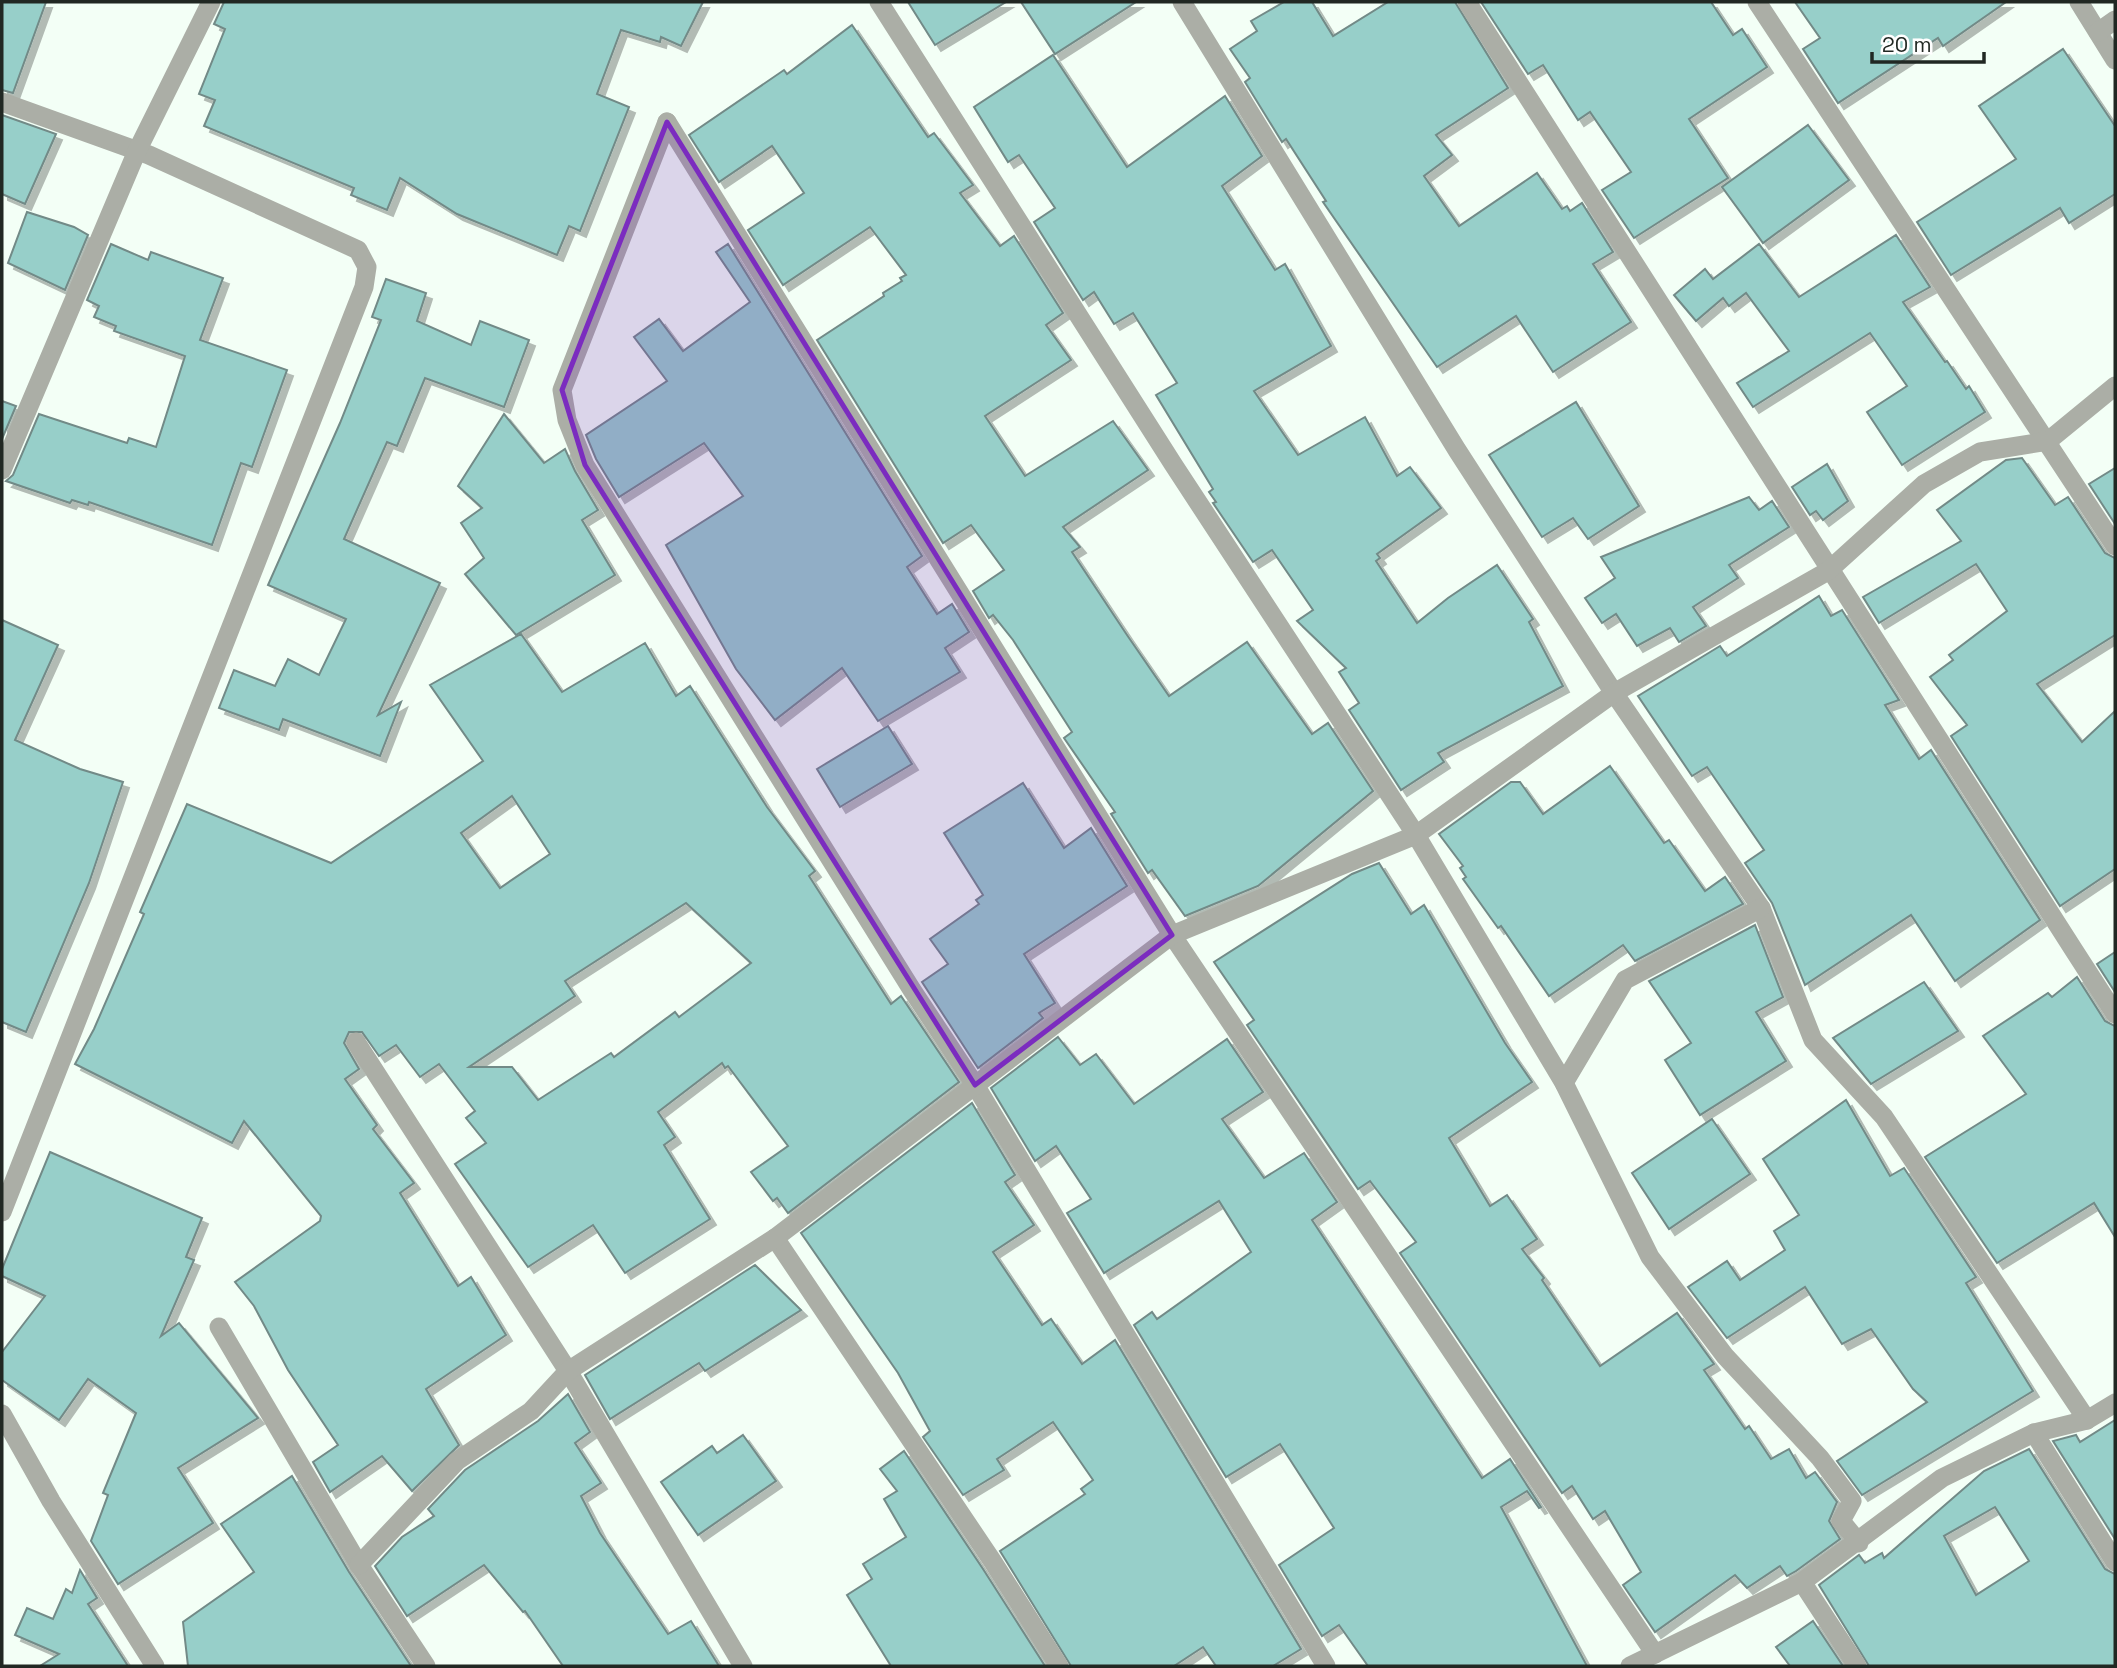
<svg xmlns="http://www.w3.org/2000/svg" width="2117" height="1668" font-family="'Space Grotesk',sans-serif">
  <defs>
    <filter id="shadow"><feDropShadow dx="6" dy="6" stdDeviation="0" flood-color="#0004"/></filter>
  </defs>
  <rect width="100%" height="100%" fill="#f3fff6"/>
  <g fill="#97cfc9" stroke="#728a87" stroke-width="2" fill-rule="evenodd" filter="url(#shadow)">
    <path d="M2,2h44l-33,91 -11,-3z"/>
    <path d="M224,2h479l-22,44 -20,-9 -1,5 -39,-12 -24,64 32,13 -49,124 -11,-5 -12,29 -100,-41 -57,-36 -13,32 -36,-15 3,-7 -150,-62 11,-26 -16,-6 26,-65 -11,-5z"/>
    <path d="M908,2h98l-71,43z"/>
    <path d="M1021,2h115l-81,52z"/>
    <path d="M1284,2h28l21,34 55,-34h67l53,86 -72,47 16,20 -28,21 35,50 78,-53 25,36 5,-3 3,5 12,-8 31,49 -20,12 38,58 -78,50 -37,-56 -79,51 -114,-165 3,-1 -40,-62 -4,3 -37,-60 5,-4 -20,-29 27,-18 -6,-10z"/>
    <path d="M1481,2h230l22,33 9,-6 25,38 -78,52 39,59 -94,60 -32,-48 29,-18 -41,-60 -12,8 -35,-55 -15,9z"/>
    <path d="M1795,2h211l-63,44 -5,-8 -100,65 -35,-54 17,-11z"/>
    <path d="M852,25l76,112 6,-4 39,52 -13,8 40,53 14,-10 49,77 -17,12 25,35 -86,56 40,60 88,-55 35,49 -85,57 17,20 -8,5 55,83 42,61 78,-54 65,92 16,-11 45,68 -115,95 -73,30 -33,-46 -4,3 -37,-59 4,-2 -51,-74 8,-6 -59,-92 -20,-25 -4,3 -16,-27 31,-21 -33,-45 -28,18 -126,-203 67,-44 -1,-3 19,-12 -2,-3 6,-3 -36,-48 -87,58 -35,-55 56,-37 -32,-47 -53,36 -30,-47 95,-65 3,4z"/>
    <path d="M2063,49l52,77v68l-46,29 -9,-15 -109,67 -34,-53 99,-63 -37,-53z"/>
    <path d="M1053,55l74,112 98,-71 37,60 -40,30 53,84 10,-6 46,82 -77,45 44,64 67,-38 32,59 13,-9 31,41 -64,46 3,4 -4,3 41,62 31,-25 49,-33 36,54 -4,3 34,64 -125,67 6,9 -43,28 -52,-80 10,-7 -20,-31 7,-4 -49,-47 16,-11 -41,-60 -19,12 -40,-59 3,-1 -7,-10 4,-3 -57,-94 21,-12 -44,-70 -19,11 -20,-32 -11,8 -49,-78 21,-14 -36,-53 -11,7 -34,-55z"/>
    <path d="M2,115l54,19 -31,70 -23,-10z"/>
    <path d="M1808,125l41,55 -86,63 -41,-56z"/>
    <path d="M27,212l47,15 14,8 -23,55 -57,-27z"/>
    <path d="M1896,235l34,52 -27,15 42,60 2,-1 19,28 3,-3 16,26 -83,53 -35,-53 40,-26 -37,-53 -117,74 -16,-24 52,-32 -43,-58 -17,13 -6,-8 -27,23 -22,-26 31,-26 8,10 46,-35 40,53z"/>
    <path d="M111,244l37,16 3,-8 72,26 -23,62 87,30 -35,97 -11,-4 -29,82 -123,-43 -1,3 -16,-5 -2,3 -64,-22 7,-6 26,-61 88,29 2,-5 27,9 29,-91 -71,-25 2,-5 -22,-9 5,-11 -12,-6z"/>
    <path d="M728,244l194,312 -15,11 30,47 15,-10 17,28 -24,16 15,24 -82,49 -36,-53 -67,52 -39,-51 -70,-124 77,-49 -39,-53 -85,54 -23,-38 -10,-24 81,-54 -33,-44 25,-18 24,32 67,-49 -34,-50z"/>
    <path d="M386,279l40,14 -9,28 54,24 9,-24 49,19 -25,67 -79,-29 -28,68 -10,-4 -43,97 96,44 -62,132 23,-13 -21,54 -97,-37 -4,11 -60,-22 15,-38 41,16 13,-27 31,16 27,-56 -78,-34 72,-162 41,-103 -9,-3z"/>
    <path d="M2,401l14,5 -14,33z"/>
    <path d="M1576,402l63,104 -51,33 -15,-21 -31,19 -53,-82z"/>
    <path d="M504,414l40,49 21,-14 10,22 23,39 -16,10 33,55 -99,60 -51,-61 19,-16 -23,-35 21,-15 -24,-22z"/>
    <path d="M2022,458l33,47 13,-8 37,56 10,5v77l-78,49 45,58 33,-31v158l-55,37 -109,-170 16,-11 -37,-48 23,-17 -4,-5 58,-44 -31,-47 -97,59 -16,-26 98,-56 -24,-31 69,-50z"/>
    <path d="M1827,464l21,37 -25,19 -7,-9 -6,4 -18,-28z"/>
    <path d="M2115,468v56l-26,-40z"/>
    <path d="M1749,497l10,13 13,-9 17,26 -60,38 9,13 -45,29 13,19 -27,16 -9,-14 -33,18 -21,-32 -14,9 -17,-25 30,-20 -14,-21z"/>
    <path d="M1819,596l12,20 11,-6 57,90 -14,5 34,54 12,-9 109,170 -85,61 -44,-66 -106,70 -33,-82 -27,-40 19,-13 -57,-83 -15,9 -54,-80 82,-50 7,10z"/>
    <path d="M2,620l56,25 -43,95 65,29 43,13 -34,101 -63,149 -24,-10z"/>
    <path d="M521,634l41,58 83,-49 31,53 14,-10 77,121 48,64 -6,5 82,128 10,-8 58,86 -171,131 -11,-15 -4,3 -22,-29 37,-26 -60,-80 -3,2 -3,-5 -64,49 17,25 -11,8 46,74 -85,54 -32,-48 -65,42 -73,-103 31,-21 -20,-25 9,-7 -36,-47 -19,13 -24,-32 -17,11 -17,-24h-13l-5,11 15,26 -14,10 32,46 -4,4 41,54 -14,10 58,93 13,-9 35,58 -80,54 33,56 -47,46 -30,-35 -52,36 -17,-30 25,-17 -50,-75 -34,-64 -19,-24 85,-61 1,-5 -77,-95 -12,22 -157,-79 19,-35 50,-115 -4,-2 47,-108 144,59 152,-102 -53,-76zM512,796l38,58 -50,34 -39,-55zM686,903l65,60 -72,54 -4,-5 -61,45 -3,-4 -73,47 -26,-33h-43l106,-71 -10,-15z"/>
    <path d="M888,726l24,38 -72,43 -23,-38z"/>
    <path d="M1610,766l54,77 5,-3 36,51 20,-14 18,27 -108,57 -12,-16 -74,51 -48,-70 -3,2 -35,-49 3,-2 -6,-9 3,-2 -24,-32 72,-52h9l23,32z"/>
    <path d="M1023,783l41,65 27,-20 36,58 -103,68 31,49 -16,10 4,5 -65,50 -56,-86 26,-18 -18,-25 49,-35 -3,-4 7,-5 -39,-62z"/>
    <path d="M1379,863l32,51 13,-9 81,138 27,39 -83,56 41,68 17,-11 30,44 -15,10 22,29 -2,2 58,86 77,-53 37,51 -10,6 41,59 4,-3 22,33 18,-10 17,29 9,-6 22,30 -8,19 11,18 -44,32 -9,5 -7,-10 -33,22 -12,-13 -80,57 -32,-47 18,-13 -36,-61 -12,8 -21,-33 -10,7 -162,-240 16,-11 -46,-61 -12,8 -111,-164 7,-5 -40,-58 138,-88z"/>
    <path d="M1755,925l28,72 -27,15 30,49 -86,54 -35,-55 26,-17 -42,-62z"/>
    <path d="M2115,952v40l-18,-28z"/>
    <path d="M2077,977l28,44 10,5v211l-21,-34 -97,60 -72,-106 101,-63 -43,-58 65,-43 4,4z"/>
    <path d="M1924,982l34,49 -87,53 -38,-46z"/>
    <path d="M1058,1037l22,28 16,-11 38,50 93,-65 36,53 -41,27 42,59 40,-25 33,49 -25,18 170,258 28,-19 31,48 -2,1 -12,-17 -26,16 86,159h-219l-29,-41 -17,11 -43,-71 55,-37 -54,-84 -54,33 -92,-152 18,-13 5,7 94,-67 -32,-51 -115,72 -37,-60 24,-14 -35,-53 -21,15 -44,-73z"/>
    <path d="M1846,1100l44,76 14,-8 72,109 -10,6 67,108 -171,104 -25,-34 90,-59 -14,-13 -42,-60 -29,15 -37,-57 -78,51 -39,-51 39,-26 13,19 45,-30 -11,-19 25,-16 -36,-56z"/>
    <path d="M972,1103l43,72 -10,7 29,43 -41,27 49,73 9,-6 31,45 33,-24 186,309 -28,17h-57l-13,-19 -29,19h-103l-71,-115 85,-57 -4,-5 12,-9 -40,-58 -56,37 7,11 -41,25 -40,-58 7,-6 -32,-58 -97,-140z"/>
    <path d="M1712,1119l38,55 -81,55 -37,-56z"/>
    <path d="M50,1152l152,66 -16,39 8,3 -33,76 18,-13 79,95 -80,50 35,55 -95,61 -27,-43 17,-46 -5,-2 33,-80 -48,-34 -29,41 -57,-40v-28l43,-56 -43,-20v-7z"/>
    <path d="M755,1265l46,45 -96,61 -6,-8 -89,56 -25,-44z"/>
    <path d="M568,1394l22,38 -15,11 26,40 -20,13 19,37 68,101 23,-13 28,45h-156l-38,-55 -2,1 -39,-47 -77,51 -32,-50 27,-29 32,-21 -6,-7 37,-39 73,-49z"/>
    <path d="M2115,1420v119l-62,-98 23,-6 4,7z"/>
    <path d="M743,1435l33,46 -78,54 -37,-53 51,-36 5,7z"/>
    <path d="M2029,1449l76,120 10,5v92h-246l-50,-81 40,-30 6,8 17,-10 2,5 100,-87zM1995,1507l34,54 -53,34 -32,-59z"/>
    <path d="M904,1451l79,118 62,97h-154l-44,-71 25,-16 -9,-15 43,-27 -22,-38 13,-8 -17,-22z"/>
    <path d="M292,1476l57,96 62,94h-223l-5,-44 71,-50 -33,-48z"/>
    <path d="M80,1570l17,28 -9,6 40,62h-88l19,-12 -44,-19 12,-27 26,11 13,-30 6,4z"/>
    <path d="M1813,1621l30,45h-53l-14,-19z"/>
  </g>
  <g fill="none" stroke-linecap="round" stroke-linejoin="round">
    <g stroke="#abaea6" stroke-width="19">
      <path d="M879,2l294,462 243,371 148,248 86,174 75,99 95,102 32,43 -11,20 18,22"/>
      <path d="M1182,2l275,448 157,243 147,215 52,132 71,77 203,303"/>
      <path d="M1467,2c217,336 431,675 648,1012"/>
      <path d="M1757,2l358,544"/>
      <path d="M2079,2l36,58"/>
      <path d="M2098,32l17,-12"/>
      <path d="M2,102l147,53 209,95 9,17 -3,20 -362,925"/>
      <path d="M667,122l505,813 483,719"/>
      <path d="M667,122l-105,268 5,30 18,45 327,525 63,95 351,581"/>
      <path d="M2,470l135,-319 74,-149"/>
      <path d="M356,1042l212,329 175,295"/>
      <path d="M1564,1083l61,-103 136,-72"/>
      <path d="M775,1238l218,324 66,104"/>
      <path d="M219,1327l140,238 67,101"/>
      <path d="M2,1414l49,87 104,165"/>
      <path d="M2034,1433l81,129"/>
      <path d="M359,1565l98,-104 74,-50 37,-40 207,-133 397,-303 244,-100 198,-142 214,-122 96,-87 56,-32 68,-11 67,-55"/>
      <path d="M1802,1582l55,84"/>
      <path d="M1630,1666l172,-84 140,-104 92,-45 53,-13 28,-17"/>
    </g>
  </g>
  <path fill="#7b2cbf" fill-opacity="0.2" stroke="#7b2cbf" stroke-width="5" stroke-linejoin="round" d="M667,122l505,813 -197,150 -390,-620 -23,-75z"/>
  <rect width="2117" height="1668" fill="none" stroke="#212823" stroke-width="7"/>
  <path d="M1872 52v10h112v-10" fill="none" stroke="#212823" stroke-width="3.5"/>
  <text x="1882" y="52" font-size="21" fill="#212823" stroke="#ffffff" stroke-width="5" paint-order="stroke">20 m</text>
</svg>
